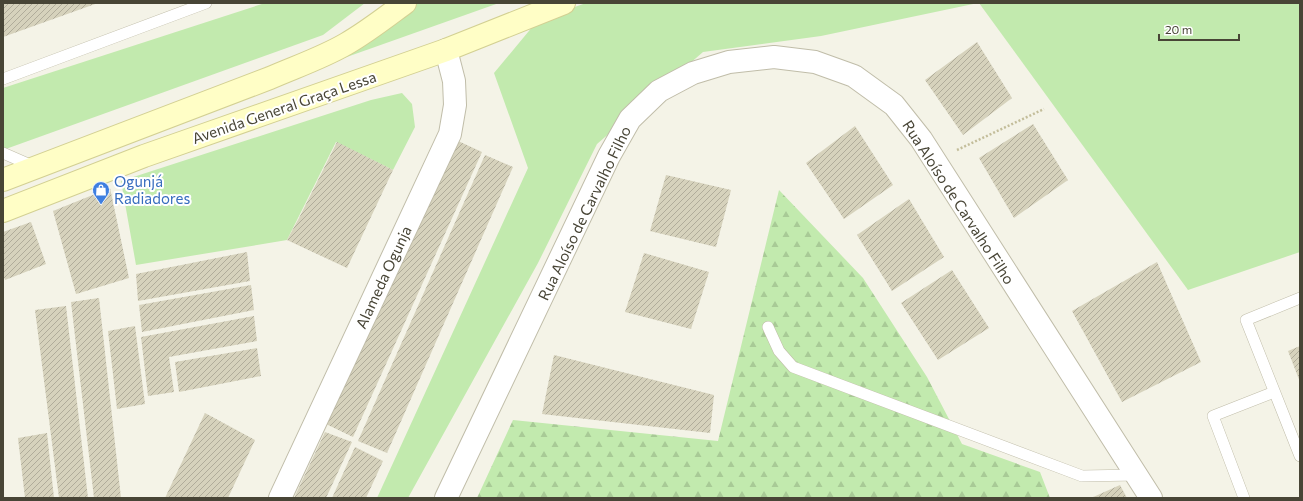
<svg xmlns="http://www.w3.org/2000/svg" width="1303" height="501" font-family="Commissioner,sans-serif">
  <defs>
    <pattern id="forest-firs" width="22" height="20" patternUnits="userSpaceOnUse"><rect width="22" height="20" fill="#c2eaae"/><path d="M5 1l3.5 6h-7zM16 11l3.5 6h-7z" fill="#a8ca96"/></pattern>
    <pattern id="building-hatch" width="6" height="6" patternUnits="userSpaceOnUse"><rect width="6" height="6" fill="#d6d2bc"/><path d="M-1 1l2-2M0 6l6-6M5 7l2-2" fill="none" stroke="#b0ac9a"/></pattern>
  </defs>
  <rect width="100%" height="100%" fill="#f4f3e7"/>
  <g fill="#c2eaae">
    <path d="M265,3h100l-42,32 -320,115v-62z"/>
    <path d="M413,3h86l-172,61z"/>
    <path d="M586,3h392l-157,33 -118,16 -106,92 -59,119 -130,235h-31l151,-330 -34,-95 44,-53z"/>
    <path d="M979,3h321v249l-112,38z"/>
    <path d="M402,93l10,11 3,23 -22,43 -57,-28 -49,98 -151,25 -15,-84 250,-81z"/>
  </g>
  <path fill="url(#forest-firs)" d="M779,190l84,88 64,99 35,67 78,28 10,26h-573l36,-78 205,21z"/>
  <g fill="url(#building-hatch)">
    <path d="M3,3h95l-95,34z"/>
    <path d="M977,42l35,56 -49,37 -38,-55z"/>
    <path d="M1033,124l35,56 -54,38 -35,-60z"/>
    <path d="M855,126l38,59 -49,34 -38,-56z"/>
    <path d="M456,140l26,12 -129,285 -27,-13z"/>
    <path d="M337,142l56,28 -46,98 -60,-28 12,-22z"/>
    <path d="M485,155l28,12 -126,286 -29,-12z"/>
    <path d="M666,175l65,15 -15,57 -66,-16z"/>
    <path d="M110,188l19,90 -53,16 -23,-83z"/>
    <path d="M909,199l35,58 -52,34 -35,-56z"/>
    <path d="M31,222l15,42 -41,16 -2,-5v-43z"/>
    <path d="M247,252l3,29 -112,20 -2,-27z"/>
    <path d="M644,253l65,19 -18,57 -66,-17z"/>
    <path d="M1157,262l44,100 -79,40 -50,-91z"/>
    <path d="M952,270l37,58 -51,32 -37,-57z"/>
    <path d="M251,285l3,25 -112,22 -3,-27z"/>
    <path d="M99,298l22,200h-27l-23,-196z"/>
    <path d="M66,306l22,192h-29l-24,-188z"/>
    <path d="M254,316l3,25 -88,16 5,35 -26,4 -7,-59z"/>
    <path d="M135,326l10,78 -28,5 -9,-78z"/>
    <path d="M1300,346v36l-12,-31z"/>
    <path d="M257,348l4,28 -82,16 -4,-30z"/>
    <path d="M554,355l160,40 -4,38 -168,-19z"/>
    <path d="M205,413l50,27 -27,58h-63z"/>
    <path d="M325,432l27,10 -26,56h-32z"/>
    <path d="M47,433l7,65h-29l-7,-60z"/>
    <path d="M355,447l28,14 -17,37h-34z"/>
    <path d="M1120,485l7,13h-36z"/>
  </g>
  <g fill="none" stroke-linecap="round" stroke-linejoin="round">
    <g stroke="#c0bda9" stroke-width="12">
      <g id="service">
        <path d="M3,79l203,-76"/>
        <path d="M3,153l32,14"/>
        <path d="M1300,298l-54,22 54,136"/>
        <path d="M768,327l11,24 14,16 289,109 54,-1"/>
        <path d="M1244,498l-31,-82 61,-24"/>
      </g>
    </g>
    <g stroke="#c0bda9" stroke-width="24">
      <path id="minor" d="M280,498l170,-364 5,-29 -1,-24 -8,-31"/>
    </g>
    <g stroke="#c0bda9" stroke-width="24">
      <path id="tertiary" d="M446,498l163,-342 21,-37 29,-28 34,-18 36,-11 45,-5 41,5 39,14 40,29 27,34 230,359"/>
    </g>
    <g stroke="#d3d093" stroke-width="24">
      <g id="secondary">
        <path d="M3,180l267,-102c25,-11 52,-20 76,-34 21,-12 40,-27 59,-41"/>
        <path d="M3,211l141,-55 302,-106 118,-47"/>
      </g>
    </g>
    <path stroke="#c3bd9a" stroke-width="2.5" stroke-dasharray="2 2" stroke-linecap="butt" d="M957,150l87,-41"/>
    <use href="#service" stroke="#fff" stroke-width="11"/>
    <use href="#minor" stroke="#fff" stroke-width="22"/>
    <use href="#tertiary" stroke="#fff" stroke-width="22"/>
    <use href="#secondary" stroke="#fffec6" stroke-width="22"/>
  </g>
  <defs>
    <g id="shop-pin" transform="scale(0.9)"><path d="M0 17L-7.5 6A9.5 9.5 0 1 1 7.5 6Z" fill="#3f7fe0" stroke="#fff"/><path d="M-5-2.5h2.3a2.7 3.5 0 0 1 5.4 0H5L5.5 6h-11ZM-1.5-2.5h3a1.5 2.3 0 0 0-3 0Z" fill="#fff"/></g>
  </defs>
  <g fill-rule="evenodd">
    <use href="#shop-pin" x="101" y="190"/>
  </g>
  <g text-anchor="middle" dominant-baseline="central" stroke-width="4" stroke-linejoin="round" paint-order="stroke">
    <g font-size="15" fill="#484536" stroke="#fff">
      <text transform="translate(284 107) rotate(-19)">Avenida General Graça Lessa</text>
      <text transform="translate(959 202) rotate(57)">Rua Aloíso de Carvalho Filho</text>
      <text transform="translate(584 213) rotate(-64)">Rua Aloíso de Carvalho Filho</text>
      <text transform="translate(383 277) rotate(-65)">Alameda Ogunja</text>
    </g>
    <g font-size="15" fill="#366cbe" stroke="#fff" text-anchor="start">
      <text x="114" y="181">Ogunjá<tspan x="114" dy="17">Radiadores</tspan></text>
    </g>
  </g>
  <rect width="1303" height="501" fill="none" stroke="#484536" stroke-width="8"/>
  <path d="M1159 34v6h80v-6" fill="none" stroke="#484536" stroke-width="2"/>
  <text x="1165" y="34" font-size="12" fill="#484536" stroke="#ffffff" stroke-width="3" paint-order="stroke">20 m</text>
</svg>
